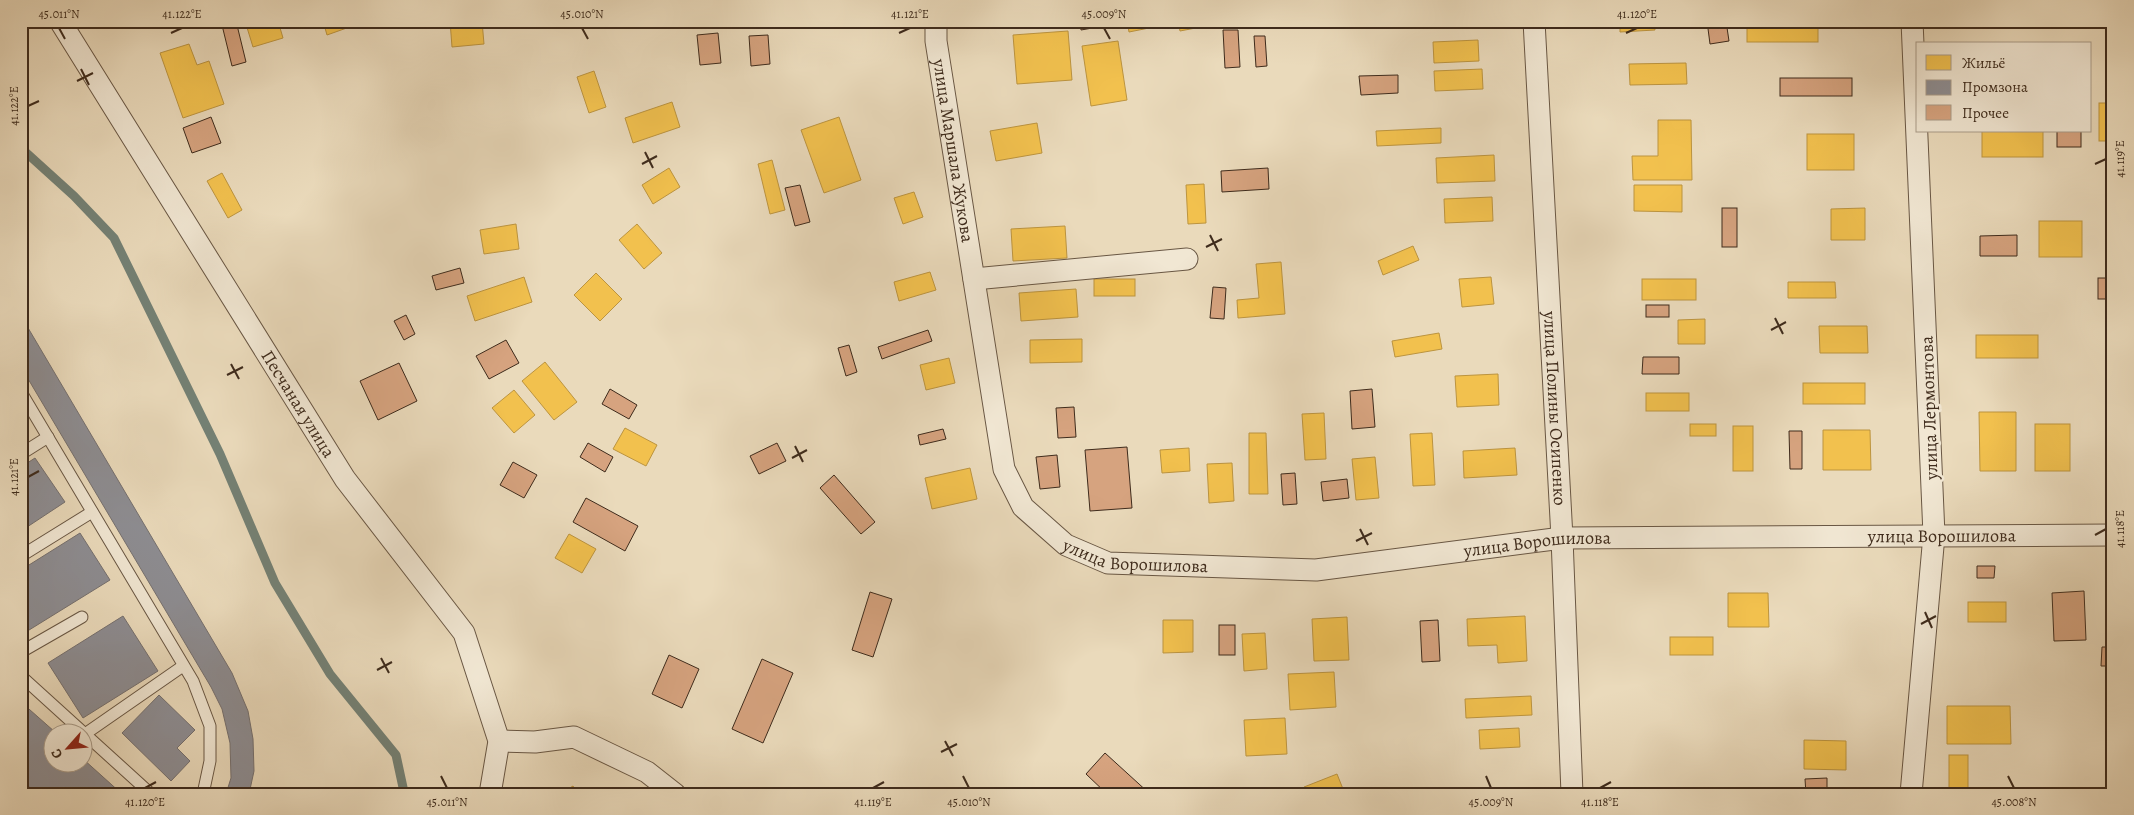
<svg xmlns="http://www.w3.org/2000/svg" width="2134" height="815" font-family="Alegreya,serif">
  <rect width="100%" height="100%" fill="#eadabb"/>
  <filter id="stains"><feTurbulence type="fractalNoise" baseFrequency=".004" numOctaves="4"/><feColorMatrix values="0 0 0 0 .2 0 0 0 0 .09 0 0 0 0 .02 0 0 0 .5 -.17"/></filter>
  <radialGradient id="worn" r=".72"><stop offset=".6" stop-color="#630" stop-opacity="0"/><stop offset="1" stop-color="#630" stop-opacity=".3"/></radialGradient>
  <g fill="#f2c14e" stroke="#bc943f">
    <path d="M245,21h33l5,17 -30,9z"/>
    <path d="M323,21h34l1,3 -31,11z"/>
    <path d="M450,21h32l2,23 -32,3z"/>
    <path d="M1127,21h26l1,6 -25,5z"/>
    <path d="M1178,21h27l1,5 -26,5z"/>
    <path d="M1620,21h34l1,9 -35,2z"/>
    <rect x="1747" y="21" width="71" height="21"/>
    <path d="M1068,31l4,49 -55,4 -4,-49z"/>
    <path d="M1478,40l1,21 -45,2 -1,-21z"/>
    <path d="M1118,41l9,59 -36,6 -9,-60z"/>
    <path d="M189,44l8,21 12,-4 15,43 -41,14 -23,-65z"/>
    <path d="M1686,63l1,21 -57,1 -1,-21z"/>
    <path d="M1482,69l1,20 -48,2 -1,-20z"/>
    <path d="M594,71l12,36 -17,6 -12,-36z"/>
    <path d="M672,102l8,25 -47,16 -8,-25z"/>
    <rect x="2099" y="103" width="14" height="38"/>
    <path d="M839,117l22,63 -37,13 -23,-63z"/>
    <path d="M1658,120h33l1,60h-59l-1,-24h26z"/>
    <path d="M1037,123l5,30 -46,8 -6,-30z"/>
    <path d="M1441,128v15l-64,3 -1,-15z"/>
    <rect x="1982" y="131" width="61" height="26"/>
    <rect x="1807" y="134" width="47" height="36"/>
    <path d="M1494,155l1,26 -58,2 -1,-25z"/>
    <path d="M772,160l13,50 -15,4 -12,-50z"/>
    <path d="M669,168l11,19 -27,17 -11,-19z"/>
    <path d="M222,173l20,37 -14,8 -21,-37z"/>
    <path d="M1204,184l2,39 -18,1 -2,-39z"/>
    <path d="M1634,185h48v27l-48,-1z"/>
    <path d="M914,192l9,25 -20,7 -9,-26z"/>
    <path d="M1492,197l1,24 -48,2 -1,-24z"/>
    <path d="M1865,208v32h-34v-31z"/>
    <rect x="2039" y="221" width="43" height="36"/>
    <path d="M516,224l3,25 -35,5 -4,-24z"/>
    <path d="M637,224l25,29 -18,16 -25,-29z"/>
    <path d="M1065,226l2,32 -54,3 -2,-32z"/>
    <path d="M1413,246l6,14 -36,15 -5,-14z"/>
    <path d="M1281,262l4,52 -47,4 -1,-18 22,-2 -3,-34z"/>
    <path d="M930,272l6,18 -37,11 -5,-19z"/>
    <path d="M596,273l26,26 -22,22 -26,-26z"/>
    <path d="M524,277l8,25 -57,19 -8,-25z"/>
    <path d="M1491,277l3,27 -32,3 -3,-28z"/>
    <rect x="1094" y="279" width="41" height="17"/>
    <rect x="1642" y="279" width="54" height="21"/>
    <path d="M1788,282h47l1,16h-48z"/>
    <path d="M1076,289l2,28 -57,4 -2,-28z"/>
    <path d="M1705,319v25h-27v-24z"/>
    <path d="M1819,326h48l1,27h-48z"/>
    <path d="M1439,333l3,16 -47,8 -3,-16z"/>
    <rect x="1976" y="335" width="62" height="23"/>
    <path d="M1082,339v23l-52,1v-23z"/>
    <path d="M949,358l6,25 -29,7 -6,-25z"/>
    <path d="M545,362l32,40 -23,18 -32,-39z"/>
    <path d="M1498,374l1,31 -42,2 -2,-31z"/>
    <rect x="1803" y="383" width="62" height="21"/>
    <path d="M514,390l21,25 -21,18 -22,-25z"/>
    <rect x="1646" y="393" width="43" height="18"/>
    <path d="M1979,412h37v59h-36z"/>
    <path d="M1324,413l2,46 -21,1 -3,-46z"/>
    <rect x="1690" y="424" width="26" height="12"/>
    <rect x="2035" y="424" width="35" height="47"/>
    <rect x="1733" y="426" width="20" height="45"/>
    <path d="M625,428l32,17 -11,21 -33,-17z"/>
    <path d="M1823,430h47l1,40h-48z"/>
    <path d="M1249,433h17l2,61h-19z"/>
    <path d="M1432,433l3,52 -22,1 -3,-52z"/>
    <path d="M1189,448l1,23 -28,2 -2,-23z"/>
    <path d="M1515,448l2,27 -53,3 -1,-27z"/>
    <path d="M1375,457l4,41 -23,2 -4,-41z"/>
    <path d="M1232,463l2,38 -25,2 -2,-39z"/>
    <path d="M970,468l7,31 -45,10 -7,-31z"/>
    <path d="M569,534l27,15 -14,24 -27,-15z"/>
    <path d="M1728,593h40l1,34h-41z"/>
    <rect x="1968" y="602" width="38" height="20"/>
    <path d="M1525,616l2,45 -29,2 -1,-18 -29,1 -1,-27z"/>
    <path d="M1347,617l2,43 -35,1 -2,-42z"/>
    <path d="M1163,620h30v32l-30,1z"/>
    <path d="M1265,633l2,36 -23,2 -2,-37z"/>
    <rect x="1670" y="637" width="43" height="18"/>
    <path d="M1334,672l2,35 -46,3 -2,-36z"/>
    <path d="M1531,696l1,19 -66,3 -1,-19z"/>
    <path d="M1947,706h63l1,38h-64z"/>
    <path d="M1285,718l2,36 -41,2 -2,-36z"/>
    <path d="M1519,728l1,19 -40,2 -1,-19z"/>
    <path d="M1804,740l42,1v29l-42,-1z"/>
    <rect x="1949" y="755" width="19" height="34"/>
    <path d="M1337,774l8,20h-38l-3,-7z"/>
    <path d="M573,786l5,8h-18z"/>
    <path d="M1642,789l37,2v3h-37z"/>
  </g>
  <g fill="#8d8d92" stroke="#75706f">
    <path d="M21,316l211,357 16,38 5,28 1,32 -5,23h-23l5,-16 -1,-35 -8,-34 -11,-22 -190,-320z"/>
    <path d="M35,458l30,44 -44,29v-64z"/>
    <path d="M80,533l30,47 -89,55v-65z"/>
    <path d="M123,616l35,55 -75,47 -35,-55z"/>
    <path d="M159,695l36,35 -18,18 13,13 -19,20 -49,-48z"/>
    <path d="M21,702l34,30h-3v30h30v-4l40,36h-85l-16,-15z"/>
  </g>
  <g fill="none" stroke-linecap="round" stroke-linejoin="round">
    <path stroke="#748175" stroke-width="9" d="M21,148l53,48 40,42 106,216 55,129 55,91 66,81 8,37 -1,2"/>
  </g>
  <g fill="#d6a37f" stroke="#3e2b1c">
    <path d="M221,21h15l10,41 -14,4z"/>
    <path d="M1080,21h18v6l-17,3z"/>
    <path d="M1707,21h19l3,20 -19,3z"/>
    <path d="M1223,30h15l2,37 -15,1z"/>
    <path d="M718,33l3,30 -21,2 -3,-30z"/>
    <path d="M768,35l2,29 -19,2 -2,-30z"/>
    <path d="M1254,36h11l2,30 -11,1z"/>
    <path d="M1398,75v18l-37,2 -2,-19z"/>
    <rect x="1780" y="78" width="72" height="18"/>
    <path d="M211,117l10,26 -29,10 -9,-25z"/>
    <rect x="2057" y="131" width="24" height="16"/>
    <path d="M1268,168l1,21 -47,3 -1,-21z"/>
    <path d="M800,185l10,37 -15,4 -10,-38z"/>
    <rect x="1722" y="208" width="15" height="39"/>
    <path d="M2017,235v21h-37v-20z"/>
    <path d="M460,268l4,15 -28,7 -4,-14z"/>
    <rect x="2098" y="278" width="15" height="21"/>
    <path d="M1213,287l13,1 -2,31 -14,-1z"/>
    <rect x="1646" y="305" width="23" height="12"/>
    <path d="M406,315l9,19 -11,6 -10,-19z"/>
    <path d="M928,330l4,11 -50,18 -4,-12z"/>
    <path d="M506,340l13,23 -30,16 -13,-23z"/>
    <path d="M849,345l8,27 -11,4 -8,-28z"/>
    <path d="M1643,357h36v17h-37z"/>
    <path d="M399,363l18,38 -39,19 -18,-39z"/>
    <path d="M610,389l27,16 -8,14 -27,-15z"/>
    <path d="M1372,389l3,38 -23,2 -2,-38z"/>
    <path d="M1074,407l2,30 -18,1 -2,-30z"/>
    <path d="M943,429l3,10 -26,6 -2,-10z"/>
    <path d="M1789,431h13v38h-12z"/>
    <path d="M588,443l25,14 -8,15 -25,-15z"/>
    <path d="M777,443l9,18 -27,13 -9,-18z"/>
    <path d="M1127,447l5,61 -42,3 -5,-61z"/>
    <path d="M1057,455l3,32 -20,2 -4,-32z"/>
    <path d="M513,462l24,13 -13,23 -24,-13z"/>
    <path d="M1295,473l2,31 -14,1 -2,-31z"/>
    <path d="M834,475l41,47 -14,12 -41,-46z"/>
    <path d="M1347,479l2,19 -26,3 -2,-19z"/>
    <path d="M586,498l52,28 -13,25 -52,-29z"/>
    <path d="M1977,566h18l-1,12h-17z"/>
    <path d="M2084,591l2,49 -32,1 -2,-48z"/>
    <path d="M870,592l22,7 -19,58 -21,-7z"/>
    <path d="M1438,620l2,41 -18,1 -2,-41z"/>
    <rect x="1219" y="625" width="16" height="30"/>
    <path d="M2102,647h11v19h-12z"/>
    <path d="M669,655l30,14 -17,39 -30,-14z"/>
    <path d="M762,659l31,14 -30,70 -31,-14z"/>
    <path d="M1105,753l45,41h-43l-21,-20z"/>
    <path d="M1827,778v16h-21l-1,-15z"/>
  </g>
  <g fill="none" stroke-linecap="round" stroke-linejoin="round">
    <g stroke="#695744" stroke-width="13">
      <g id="lane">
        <path d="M21,392l172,289 17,45v35l-7,33"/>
        <path d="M21,454l27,-17"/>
        <path d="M21,556l71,-44"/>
        <path d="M21,652l61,-35"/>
        <path d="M21,676l130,118"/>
        <path d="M85,734l98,-68"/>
      </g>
    </g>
    <g stroke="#695744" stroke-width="23">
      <g id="street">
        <path id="s1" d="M60,21l285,458 119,154 35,108 -9,53"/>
        <path id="s2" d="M936,21v20l68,428 19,38 43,38 42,18 208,7 246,-32 551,-3"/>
        <path id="s3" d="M1534,21l28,517 10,256"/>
        <path d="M974,279l213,-20"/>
        <path d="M499,741l36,1 39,-5 73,35 28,22"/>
        <path d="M1911,794l23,-259 -22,-514"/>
      </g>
    </g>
    <use href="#lane" stroke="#f1e7d3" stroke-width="11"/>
    <use href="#street" stroke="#f1e7d3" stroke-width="21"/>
  </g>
  <path fill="none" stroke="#3e2b1c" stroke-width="2" d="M59,28l6,11M582,28l6,11M1104,28l6,11M171,33l11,-5M899,33l11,-5M1626,33l11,-5M81,69l8,16M77,81l16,-8M28,106l11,-5M645,152l8,16M642,164l15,-8M2095,164l11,-5M1210,235l8,16M1206,247l16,-8M1775,318l8,16M1771,330l15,-8M231,364l8,15M227,375l16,-8M795,446l8,16M792,458l15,-8M28,477l11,-6M1360,529l8,16M2095,535l11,-6M1356,541l16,-8M1925,612l7,16M1921,624l15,-8M381,658l8,15M377,670l15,-8M945,741l8,15M941,752l16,-8M441,776l6,12M963,776l6,12M1486,776l5,12M2008,776l6,12M145,788l11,-6M873,788l11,-6M1600,788l11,-6"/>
  <g text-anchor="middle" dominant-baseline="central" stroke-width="5" stroke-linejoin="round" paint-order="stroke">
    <g font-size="18" fill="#3e2b1c" stroke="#f1e7d3">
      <text stroke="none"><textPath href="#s2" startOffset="131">улица Маршала Жукова</textPath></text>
      <text stroke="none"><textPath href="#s1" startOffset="451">Песчаная улица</textPath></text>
      <text stroke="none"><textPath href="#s3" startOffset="388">улица Полины Осипенко</textPath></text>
      <text transform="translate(1929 408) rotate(-92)">улица Лермонтова</text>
      <text stroke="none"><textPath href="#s2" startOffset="1435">улица Ворошилова</textPath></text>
      <text stroke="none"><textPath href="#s2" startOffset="1030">улица Ворошилова</textPath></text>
      <text stroke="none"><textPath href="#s2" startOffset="625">улица Ворошилова</textPath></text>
    </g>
  </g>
  <rect width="2134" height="815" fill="none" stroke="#eadabb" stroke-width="55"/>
  <rect x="1916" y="42" width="175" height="90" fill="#f1e7d3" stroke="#a99c8a"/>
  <rect x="1926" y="55" width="25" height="15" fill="#f2c14e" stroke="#a99c8a"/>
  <text x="1962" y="68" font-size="15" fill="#3e2b1c">Жильё</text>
  <rect x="1926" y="80" width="25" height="15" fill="#8d8d92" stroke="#a99c8a"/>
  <text x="1962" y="92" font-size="15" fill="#3e2b1c">Промзона</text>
  <rect x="1926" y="105" width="25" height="15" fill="#d6a37f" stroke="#a99c8a"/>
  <text x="1962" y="118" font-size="15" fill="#3e2b1c">Прочее</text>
  <g transform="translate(68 748) rotate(243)"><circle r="24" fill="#f1e7d3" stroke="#a99c8a"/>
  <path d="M0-4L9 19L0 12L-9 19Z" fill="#8f2418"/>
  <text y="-8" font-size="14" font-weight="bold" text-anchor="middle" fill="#3e2b1c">С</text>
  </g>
  <rect x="28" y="28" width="2078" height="760" fill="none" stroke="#3e2b1c" stroke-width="2"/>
  <g font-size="12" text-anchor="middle" fill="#3e2b1c">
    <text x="59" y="18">45.011°N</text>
    <text x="182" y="18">41.122°E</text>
    <text x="582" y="18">45.010°N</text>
    <text x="910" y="18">41.121°E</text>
    <text x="1104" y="18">45.009°N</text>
    <text x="1637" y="18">41.120°E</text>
    <text transform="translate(14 106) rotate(-90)" y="4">41.122°E</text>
    <text transform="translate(2120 159) rotate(-90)" y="4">41.119°E</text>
    <text transform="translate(14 477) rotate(-90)" y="4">41.121°E</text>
    <text transform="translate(2120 529) rotate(-90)" y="4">41.118°E</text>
    <text x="145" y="806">41.120°E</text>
    <text x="447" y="806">45.011°N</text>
    <text x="873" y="806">41.119°E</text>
    <text x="969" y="806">45.010°N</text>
    <text x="1491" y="806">45.009°N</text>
    <text x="1600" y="806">41.118°E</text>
    <text x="2014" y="806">45.008°N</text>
  </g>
  <rect width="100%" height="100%" filter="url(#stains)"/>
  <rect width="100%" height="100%" fill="url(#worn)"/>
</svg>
